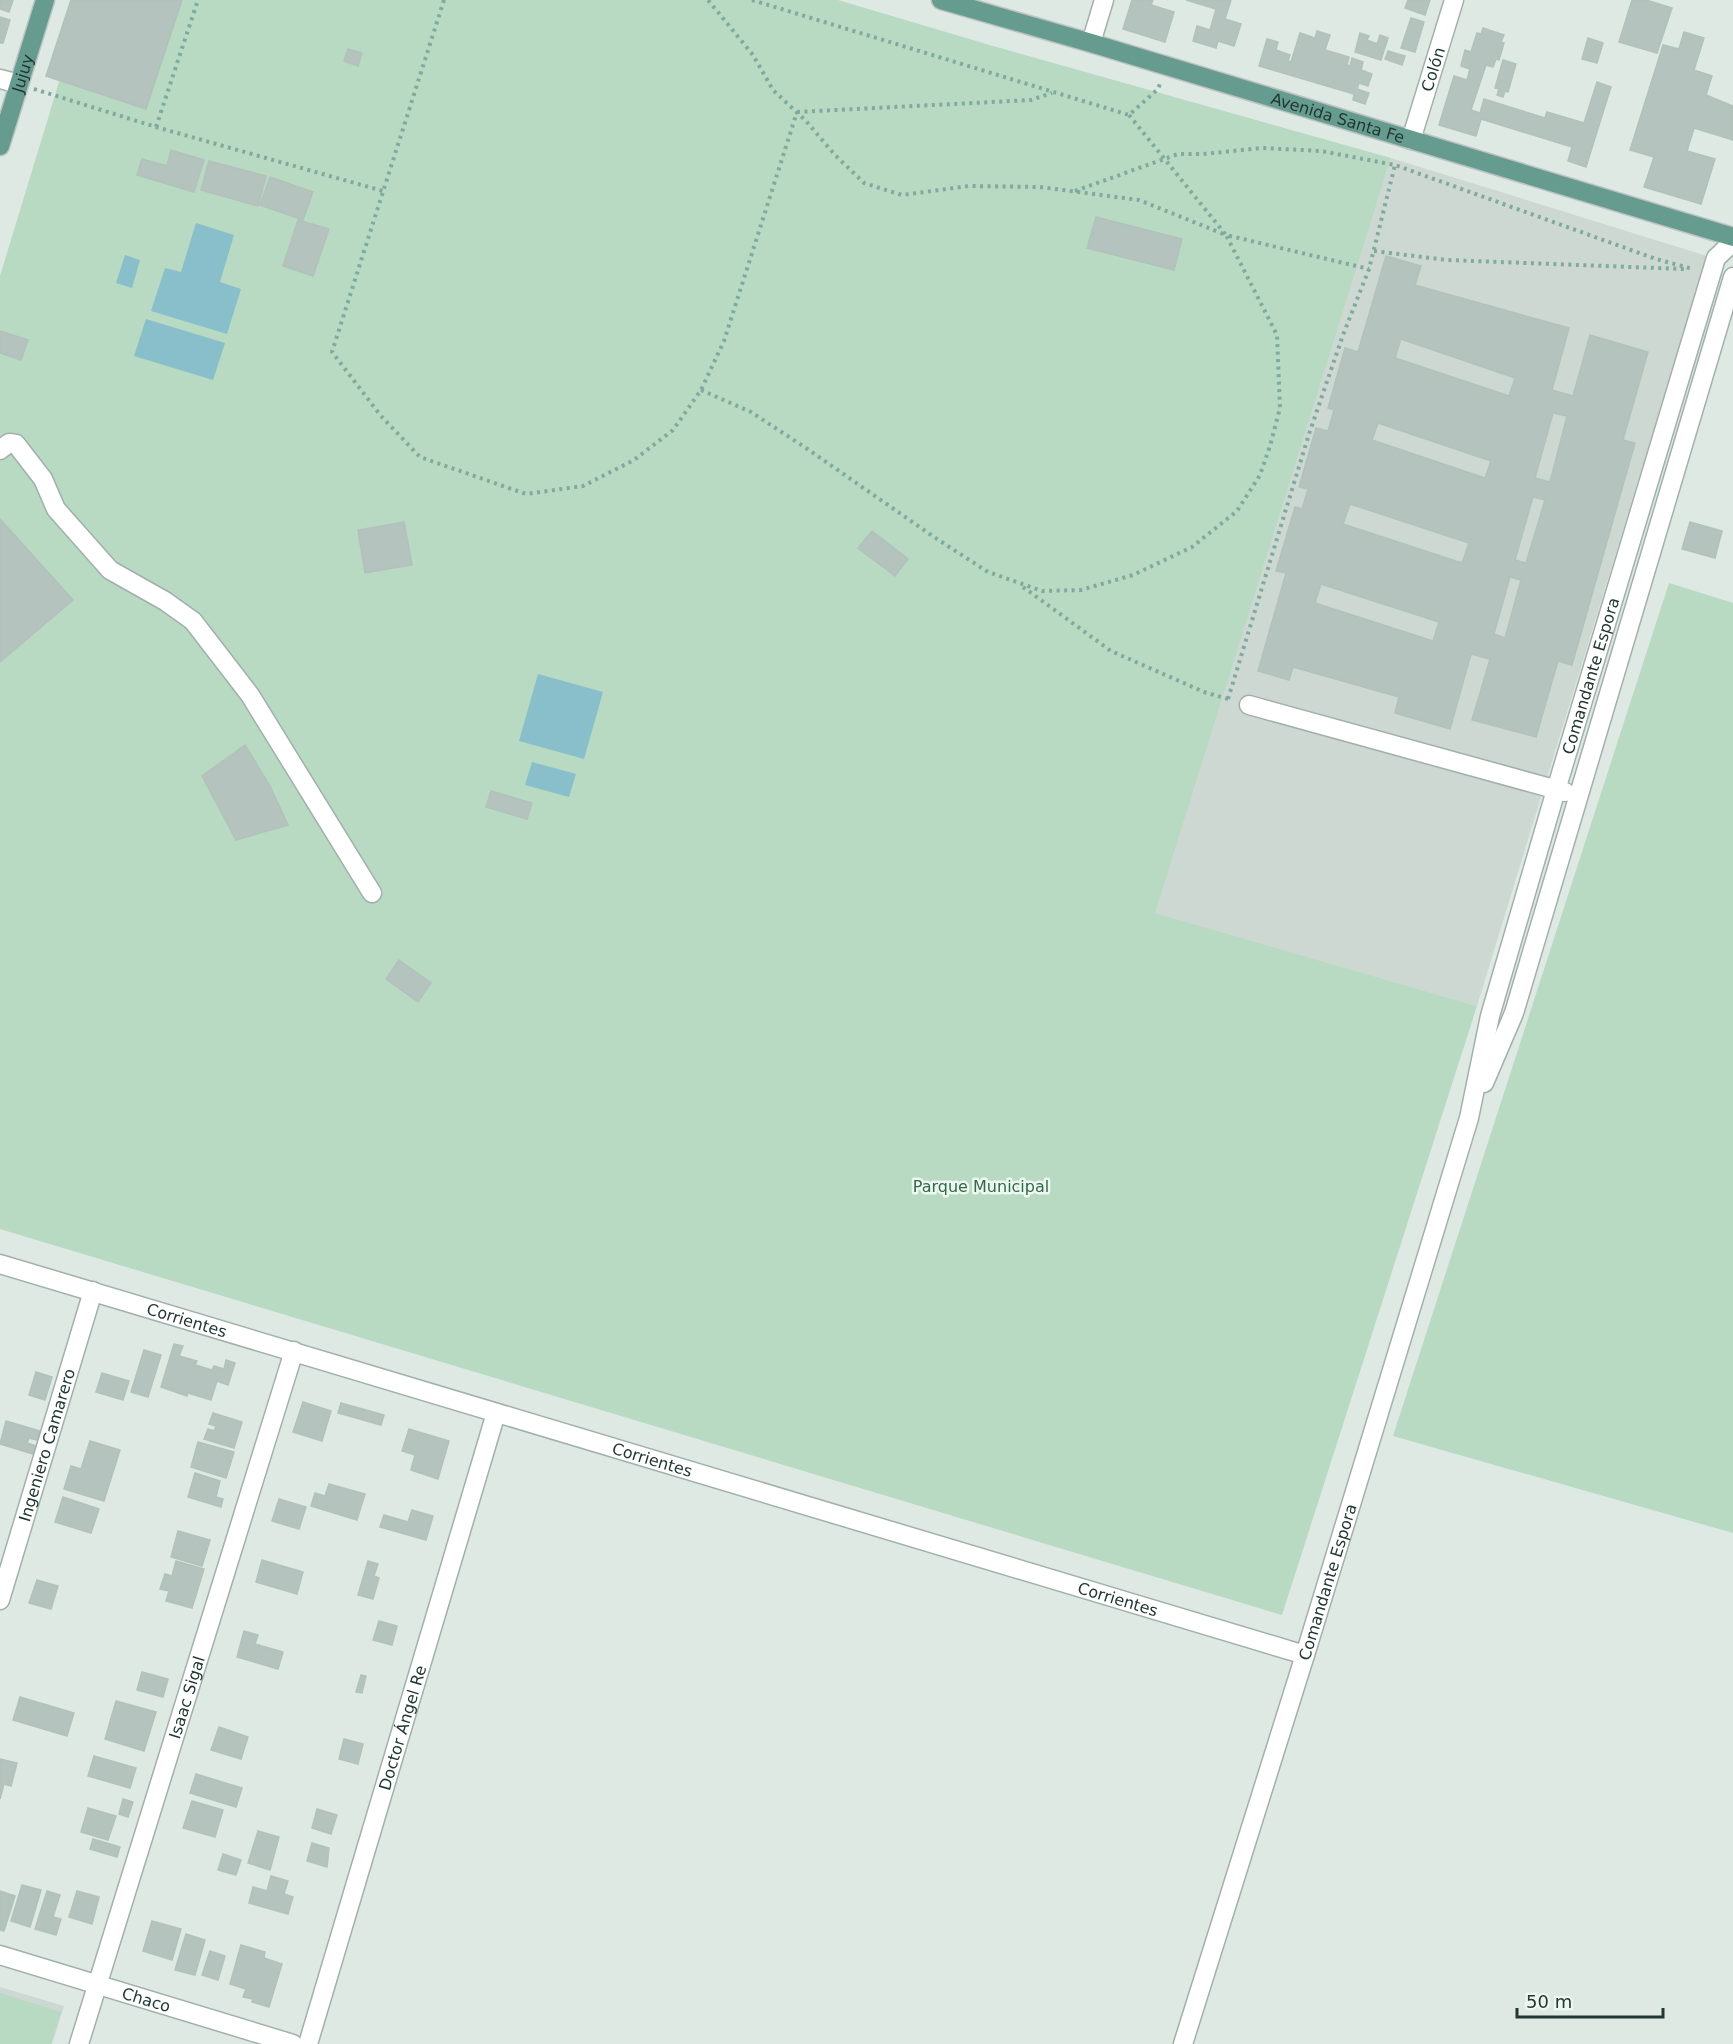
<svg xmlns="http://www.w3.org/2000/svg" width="1733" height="2044" font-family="'DejaVu Sans',sans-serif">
  <rect width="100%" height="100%" fill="#dee9e4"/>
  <g fill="#cdd8d3">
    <path d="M1391,158l316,98 -230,750 -323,-93z"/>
    <path d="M0,1987l64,19 -12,38h-52z"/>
  </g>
  <g fill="#b8d9c2">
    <path d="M84,0h754l155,46 398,112 -236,755 322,93 -195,609 -1282,-386v-953z"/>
    <path d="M1669,583l64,20v930l-340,-97z"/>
    <path d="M0,1993l61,19 -10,32h-51z"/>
  </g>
  <g fill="#89bfcb">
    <path d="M196,223l38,12 -14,47 21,7 -14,45 -76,-23 14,-43 16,4z"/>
    <path d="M125,255l15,5 -8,28 -16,-5z"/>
    <path d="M146,319l79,24 -12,37 -79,-24z"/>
    <path d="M538,674l65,18 -19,67 -65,-18z"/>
    <path d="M532,762l44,12 -7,23 -44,-12z"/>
  </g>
  <g fill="#b4c3bd" stroke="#b1c2bb" stroke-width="1.5" fill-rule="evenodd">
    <path d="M0,0h13l-4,12 -9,-3z"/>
    <path d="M71,0h111l-36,109 -100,-33z"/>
    <path d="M1132,0h21l-2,5 23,7 -9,30 -42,-13z"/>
    <path d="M1186,0h45l-6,19 16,5 -7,22 -16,-5 -2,7 -23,-7 4,-15 13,4 6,-21z"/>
    <path d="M1408,0h22l-5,15 -20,-7z"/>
    <path d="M1632,0h14l26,8 -15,45 -38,-11z"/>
    <path d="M0,17l10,3 -7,23h-3z"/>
    <path d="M1411,18l13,4 -9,30 -14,-4z"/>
    <path d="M1483,28l21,7 -3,7 3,1 -5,17 -3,-1 -3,8 -7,-2 -15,45 9,3 4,-14 61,19 2,-6 37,11 13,-41 14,5 -25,80 -18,-6 4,-14 -91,-28 -5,17 -37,-11 15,-49 13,4 3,-11 -9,-3 4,-16 6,2 6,-19 4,1z"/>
    <path d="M1317,31l13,4 -5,15 24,7 -2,8 3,1 2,-8 11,4 -2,8 11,4 -4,12 -9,-3 -2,6 12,4 -4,11 -12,-4 1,-6 -95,-28 8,-27 11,3 -2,8 14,5 -2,6 3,1 9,-29 15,5z"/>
    <path d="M1684,32l20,6 -10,32 18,6 -6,19 27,11v34l-39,-12 -7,23 28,8 -14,45 -57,-17 10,-30 -24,-7 33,-105 16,4z"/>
    <path d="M1360,33l9,3 -2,4 10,4 3,-9 8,3 -7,22 -26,-8z"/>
    <path d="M1588,38l15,5 -6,20 -15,-4z"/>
    <path d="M348,49l14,4 -4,13 -14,-5z"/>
    <path d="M1388,51l17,5 -3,9 -17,-6z"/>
    <path d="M1503,60l13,4 -8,28 -3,-1 -2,6 -6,-2 2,-6 -4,-1z"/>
    <path d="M171,150l33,10 -10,32 -57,-17 5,-16 25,7z"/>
    <path d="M209,161l57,15 -8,30 -57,-16z"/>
    <path d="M270,177l43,15 -10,28 -43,-15z"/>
    <path d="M1096,217l86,22 -8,31 -87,-22z"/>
    <path d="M298,220l31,9 -16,47 -30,-10z"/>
    <path d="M1386,256l35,10 -6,19 154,43 -17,62 21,6 17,-61 58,17 -25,88 12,3 -63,222 -14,-4 -22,76 -64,-17 18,-61 -19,-5 -21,75 -55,-16 4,-16 -106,-30 -4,13 -31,-9 28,-98 -10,-2 19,-64 7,2 6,-20 -9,-2 17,-59 12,3 6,-21 -6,-2 17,-60 13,4zM1401,339l114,39 -6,18 -114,-38zM1553,413l14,3 -17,66 -15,-4zM1378,423l113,38 -6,17 -113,-38zM1533,497l12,3 -19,63 -11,-3zM1350,504l119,39 -7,20 -119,-39zM1510,577l11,3 -16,58 -11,-4zM1321,584l118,38 -6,19 -118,-38z"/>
    <path d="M0,331l28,9 -7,20 -21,-7z"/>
    <path d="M0,519l73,81 -73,62z"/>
    <path d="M404,522l8,43 -47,8 -7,-43z"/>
    <path d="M1690,522l32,9 -7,27 -33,-9z"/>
    <path d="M872,531l36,28 -13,17 -37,-28z"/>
    <path d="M245,745l25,41 18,39 -52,15 -34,-64z"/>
    <path d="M491,791l41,12 -5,16 -41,-12z"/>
    <path d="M399,960l32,23 -13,19 -32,-23z"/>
    <path d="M174,1344l9,2 -4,10 18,5 -2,4 17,5 2,-4 10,3 2,-9 9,3 -7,22 -11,-4 -6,19 -23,-7 -1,3 -26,-9z"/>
    <path d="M144,1350l17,5 -13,42 -17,-5z"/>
    <path d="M36,1372l16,5 -7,23 -16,-5z"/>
    <path d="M102,1373l27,8 -6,19 -27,-8z"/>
    <path d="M303,1402l28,9 -9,30 -29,-9z"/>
    <path d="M341,1403l43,12 -3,10 -43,-12z"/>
    <path d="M213,1413l29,9 -8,26 -30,-9 4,-10 6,2 2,-5 -7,-2z"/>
    <path d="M6,1421l34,10 -3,9 -8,-2 -2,5 9,3 -3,8 -33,-10z"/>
    <path d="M409,1429l40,12 -11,38 -27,-9 4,-15 -13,-4z"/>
    <path d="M90,1441l30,9 -16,51 -40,-12 7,-23 10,3z"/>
    <path d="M198,1442l36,10 -8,26 -35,-11z"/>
    <path d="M195,1473l25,8 -4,16 7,2 -2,8 -33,-10z"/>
    <path d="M329,1484l36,10 -8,26 -46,-14 4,-13 10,3z"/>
    <path d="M63,1497l36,12 -8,24 -36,-11z"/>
    <path d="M279,1499l27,8 -7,22 -27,-8z"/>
    <path d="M412,1510l21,6 -7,24 -46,-13 4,-12 24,7z"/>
    <path d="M178,1531l32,9 -8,26 -31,-9z"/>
    <path d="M262,1560l41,12 -6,22 -41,-12z"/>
    <path d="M176,1561l28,8 -12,39 -26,-7 3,-10 -9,-2 5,-15 7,2z"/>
    <path d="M368,1561l10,3 -4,12 5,2 -6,21 -15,-4z"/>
    <path d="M37,1580l21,6 -7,23 -22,-6z"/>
    <path d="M379,1621l18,5 -5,19 -19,-5z"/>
    <path d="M244,1631l14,4 -3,9 28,8 -5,17 -41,-12z"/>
    <path d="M142,1672l26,7 -5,18 -26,-7z"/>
    <path d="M361,1675l5,1 -4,17 -6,-1z"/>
    <path d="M20,1697l54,16 -7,23 -54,-16z"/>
    <path d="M116,1701l40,11 -12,39 -39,-12z"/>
    <path d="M219,1727l29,10 -7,22 -30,-9z"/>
    <path d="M344,1739l19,5 -5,20 -19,-5z"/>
    <path d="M94,1756l42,12 -6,20 -42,-12z"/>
    <path d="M0,1759l17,4 -6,23 -7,-2 -4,15z"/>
    <path d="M196,1774l46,14 -6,19 -46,-14z"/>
    <path d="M123,1799l10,3 -5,15 -9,-3z"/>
    <path d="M192,1801l31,9 -8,27 -32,-9z"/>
    <path d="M88,1808l28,8 -8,24 -27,-8z"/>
    <path d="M317,1809l20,6 -6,19 -19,-6z"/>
    <path d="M258,1831l21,6 -9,33 -22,-7z"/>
    <path d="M93,1839l27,8 -3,10 -27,-8z"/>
    <path d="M312,1843l17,5 -2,19 -20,-6z"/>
    <path d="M223,1854l18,6 -5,15 -18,-5z"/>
    <path d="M271,1876l17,5 -4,13 9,3 -5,17 -39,-11 4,-16 14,4z"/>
    <path d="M22,1885l19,5 -11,37 -19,-6z"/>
    <path d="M0,1891l15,5 -11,35 -4,-1z"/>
    <path d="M47,1891l13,4 -7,22 8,2 -5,16 -21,-6z"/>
    <path d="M77,1891l22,6 -7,27 -23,-7z"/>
    <path d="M152,1921l29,8 -9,31 -29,-9z"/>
    <path d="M186,1934l19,6 -10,35 -20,-5z"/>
    <path d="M241,1945l24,7 -1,6 18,6 -13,43 -17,-5 1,-3 -10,-2 3,-8 -16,-5z"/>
    <path d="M210,1951l15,5 -7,24 -16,-5z"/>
  </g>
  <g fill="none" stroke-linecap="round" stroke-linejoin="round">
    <g stroke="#a2b0ab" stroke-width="21">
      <g id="minor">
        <path d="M1091,43l13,-43"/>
        <path d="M0,79l19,5"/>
        <path id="s1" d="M1411,140l43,-140"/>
        <path d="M0,450l9,-7 7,1 27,35 13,30 54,61 55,31 28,20 57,74 122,198"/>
        <path d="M1249,705l316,87"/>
        <path d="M1484,1083l30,-70 219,-736"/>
        <path id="s2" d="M0,1264l1305,391"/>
        <path id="s3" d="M0,1600l93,-309"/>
        <path id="s4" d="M0,1955l293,89"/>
        <path id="s5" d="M79,2044l215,-693"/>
        <path id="s6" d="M308,2044l188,-631"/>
        <path id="s7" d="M1183,2044l122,-389 164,-537 21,-102 66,-226 160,-532 17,-16"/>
      </g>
    </g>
    <g stroke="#bcc3c2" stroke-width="21">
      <g id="major">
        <path id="s8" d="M941,0l150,43 642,194"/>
        <path id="s9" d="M0,146l45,-146"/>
      </g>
    </g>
    <g stroke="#80aa9e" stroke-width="4" stroke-dasharray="3 4.5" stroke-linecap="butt">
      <path d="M444,0l-112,352 49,64 39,41 106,37 57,-8 51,-26 39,-30 28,-40 23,-49 73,-229"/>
      <path d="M752,0l377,115 29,-26 3,-8"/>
      <path d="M34,89l122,38 227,64"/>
      <path d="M797,112l234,-12 21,-7"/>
      <path d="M1129,115l97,120 143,34"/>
      <path d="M156,127l42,-127"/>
      <path d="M1075,191l103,-37h25l59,-6 59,3 74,14 261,94 37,10"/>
      <path d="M1374,251l73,9 237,9"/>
      <path d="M701,390l50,22 55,36 128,89 54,35 54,19 39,-1 52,-15 59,-28 45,-36 23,-36 10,-29 10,-38 -3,-73 -51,-100 -87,-35 -99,-13 -71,-1 -67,9 -38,-12 -29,-28 -29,-34 -33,-31 -20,-35 -45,-55"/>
      <path d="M1023,587l88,64 93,41 24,7"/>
      <path d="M1228,699l81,-265 34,-99 26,-66 26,-104"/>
    </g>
    <use href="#minor" stroke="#fff" stroke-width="18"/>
    <use href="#major" stroke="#659c8f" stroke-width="18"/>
  </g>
  <g text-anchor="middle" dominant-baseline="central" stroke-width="5" stroke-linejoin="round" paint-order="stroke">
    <g font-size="16" fill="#213732" stroke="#eef6f2">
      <text stroke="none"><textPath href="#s1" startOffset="74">Colón</textPath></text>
      <text stroke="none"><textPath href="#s9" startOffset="76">Jujuy</textPath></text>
      <text stroke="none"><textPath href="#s8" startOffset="414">Avenida Santa Fe</textPath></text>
      <text stroke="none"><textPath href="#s7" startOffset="1428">Comandante Espora</textPath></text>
      <text stroke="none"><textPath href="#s2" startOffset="195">Corrientes</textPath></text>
      <text stroke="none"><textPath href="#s3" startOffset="162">Ingeniero Camarero</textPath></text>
      <text stroke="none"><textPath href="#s2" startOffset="681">Corrientes</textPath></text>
      <text stroke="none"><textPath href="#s7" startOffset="484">Comandante Espora</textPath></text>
      <text stroke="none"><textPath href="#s2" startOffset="1167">Corrientes</textPath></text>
      <text stroke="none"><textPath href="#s5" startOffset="363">Isaac Sigal</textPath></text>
      <text stroke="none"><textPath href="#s6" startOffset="330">Doctor Ángel Re</textPath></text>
      <text stroke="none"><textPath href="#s4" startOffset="153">Chaco</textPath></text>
    </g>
    <g font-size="16" fill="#2e6b47" stroke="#eef6f2">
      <text x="981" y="1186">Parque Municipal</text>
    </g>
  </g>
  <path d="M1517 2008v9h146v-9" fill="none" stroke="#213732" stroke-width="3"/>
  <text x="1526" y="2008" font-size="18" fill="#213732" stroke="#eef6f2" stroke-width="4.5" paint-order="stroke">50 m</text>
</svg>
